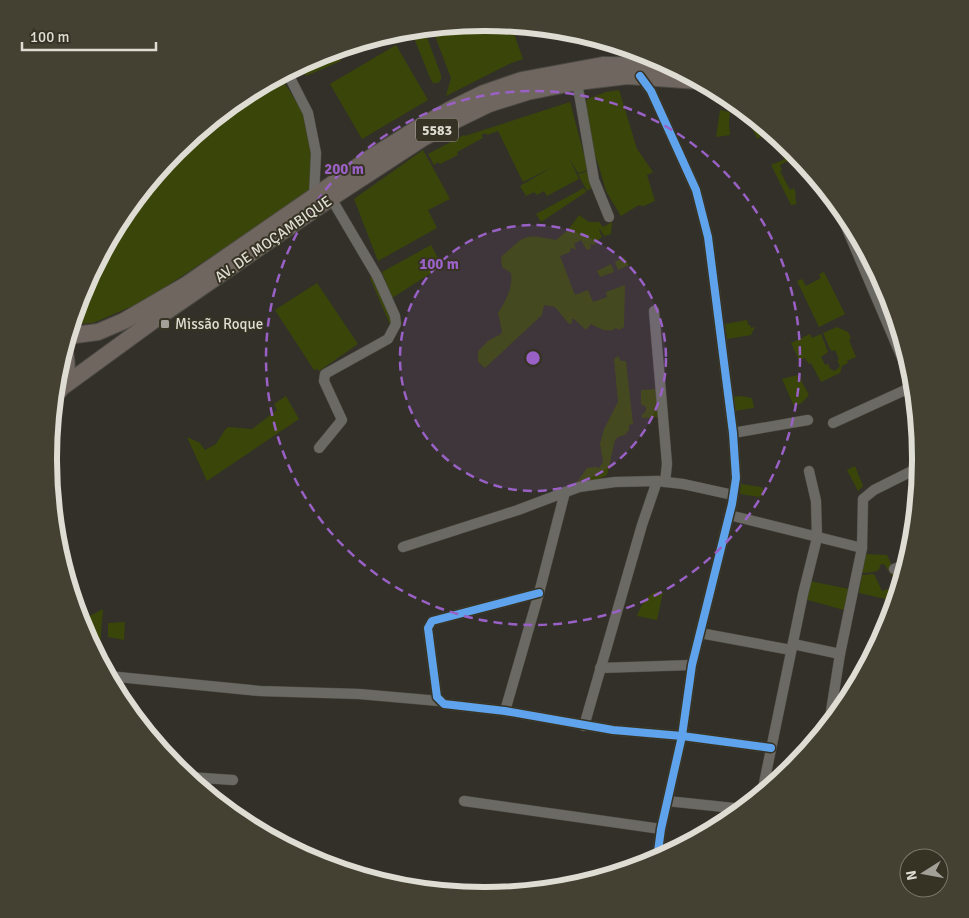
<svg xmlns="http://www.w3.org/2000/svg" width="969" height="918" font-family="Signika,sans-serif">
  <rect width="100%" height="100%" fill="#323028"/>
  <g fill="#3a4609">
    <path d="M485,23l26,2 12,34 -14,5 -63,32 5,-18 -19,-50z"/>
    <path d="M413,29h9l3,3 16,43v5l-3,3h-5l-2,-3 -17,-42z"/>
    <path d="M396,45l32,55 -66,39 -32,-55z"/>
    <path d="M335,50l6,11 -35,15 -8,-10 20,-10z"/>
    <path d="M280,76l24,38 8,40 -1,37 -167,110 -51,22 -19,1 -2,-2 9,-30 41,-76 54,-66 66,-54z"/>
    <path d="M619,90l18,59 16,23 -6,3 8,26 -11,5 -5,-1 -18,11 -15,-25 -8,-28 -5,-12 -9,-36 3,-16 19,-7z"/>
    <path d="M570,102l18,68 -10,3 -9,-15 10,21 -32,17 -3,-5 -7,4 -3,-3 -8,4 -6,-10 34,-20 -31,16 -25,-51 -11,4 -1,-2 -5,2 2,3 -26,14 1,3 -18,9 -2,-2 -4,3 -6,-11 36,-19 1,1z"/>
    <path d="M720,110l10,2 -1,11 1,12 -14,2z"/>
    <path d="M746,115l7,2 8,7 1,12 -5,3z"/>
    <path d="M423,150l27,49 -22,11 9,18 -59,33 -24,-62z"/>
    <path d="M787,152l4,7 -11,6 2,5 -2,1 10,19 4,-2c3,6 0,10 3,16l-6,1 -20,-40 12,-5z"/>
    <path d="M589,171l4,16 -6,4 -9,-17z"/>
    <path d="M584,188l2,4 -45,30 -5,-8z"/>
    <path d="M579,215l10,7h10l4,5 9,-5 -1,12 -7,2 -4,-7 -1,1 3,7 -4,3 1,2 -6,3 -1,-1 -2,1 1,3 -3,2 -2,-1 -5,-9 -7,4 2,5 -1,1 -2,-2 -3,1v3l-10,4 15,39 13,-5 5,12 14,-5 -1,-5 19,-7 -1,42 -5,3 -3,-2c-8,6 -17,0 -25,-4l-5,6 -12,-11h-2v4l-3,1 -14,-17 -11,-2 -2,10 -57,53 -7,-6v-11l10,-10 13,-7 1,-3 -4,-18c8,-12 15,-25 13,-40l-9,-6 -1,-10c25,-22 22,-24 55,-17l12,-10z"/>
    <path d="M431,245l10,19 -2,4 -47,30 -10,-26z"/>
    <path d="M624,257l5,8 -11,5 -3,-8z"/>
    <path d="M611,264l3,8 -14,5 -3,-6z"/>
    <path d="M824,272l21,42 -26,13 -22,-46 5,-2 4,7 15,-8 -2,-4z"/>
    <path d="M374,275c6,13 20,38 17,52l-21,-49z"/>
    <path d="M317,283l41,61 -39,27 -2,-2 -3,1 -39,-60z"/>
    <path d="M747,320l1,5h2l1,3 4,-1 -4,8 -24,4 -2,-15z"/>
    <path d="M837,327l11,5 3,6 -2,2 7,17 -7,3 -2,-1 1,4 -6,3 -2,7 -19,9 -10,-19 -2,1 -4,-6 -6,2 -8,-17 19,-9 2,4 9,-4 7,18 -7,5 4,8 3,-1 2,5 5,2 5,-5 -3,-6 2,-1 -4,-9 -3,1 -2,-2 -7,-16z"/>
    <path d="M618,356l3,5h5l7,63 -4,1v6l-3,1 1,2 -9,3 -3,3 -8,35 -8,4 -24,6 12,-17 9,-1 3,1 4,-6 -3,-18 4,-15 14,-27 -4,-43z"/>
    <path d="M798,375l11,20 -7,8 -8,3 -12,-27z"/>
    <path d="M656,389l2,28 -16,1v-3l4,-4v-4l-5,-3v-14z"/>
    <path d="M286,396l13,23 -92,62 -20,-44 13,6 5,7 11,-6 9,-14 3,-3 24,2 25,-19 -3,-6z"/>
    <path d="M741,396l11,2 2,10 -20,3 -1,-14z"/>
    <path d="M855,466l8,20 -5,5 -11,-21z"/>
    <path d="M741,484l20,3 2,1v7l-3,2 -20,-3z"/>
    <path d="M866,554l21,1 11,23 -3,2 3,4 3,-1 -2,6 -3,-3v-4l-12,-18 -4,1 -1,5 -6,2 -11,1z"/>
    <path d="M874,574l8,17 12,-4 5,3 -4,11 -36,-8 3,-18z"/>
    <path d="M810,581l39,8 -5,21 -40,-11z"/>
    <path d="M656,592h7l-6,28 -20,-4c3,-9 10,-21 19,-24z"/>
    <path d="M103,609l-4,50 -19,-38z"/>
    <path d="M125,622l-1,18 -16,-3v-14z"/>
  </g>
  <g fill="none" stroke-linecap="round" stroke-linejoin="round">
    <path stroke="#0c212b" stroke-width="2.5" d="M637,58l16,-1"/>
    <g stroke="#4d4b44" stroke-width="11">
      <g id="minor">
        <path d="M287,72l21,41 8,40 -2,43"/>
        <path d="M640,76l11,15 45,99 12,47 25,196 3,45 -4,26 -40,161 -10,71 -21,93 -4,30"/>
        <path d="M577,82l17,98 15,37"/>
        <path d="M836,203l78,183"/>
        <path d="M654,311l13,153 -2,18"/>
        <path d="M833,423l81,-37"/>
        <path d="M733,433l75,-13"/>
        <path d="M319,448l23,-28 -18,-39 1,-7 63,-35 8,-15 -1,-8 -18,-40 -46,-78"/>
        <path d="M729,515l133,33"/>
        <path d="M403,547l115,-37 61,-23 36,-5 42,-1 26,3 50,11"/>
        <path d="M894,569l13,-5"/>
        <path d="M539,593l-107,28 -4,7 9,69 7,7 61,7 108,19 69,6 89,12"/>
        <path d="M700,633l91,17"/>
        <path d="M793,644l47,10"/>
        <path d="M600,668l92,-3"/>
        <path d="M108,676l152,15 99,3 80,7"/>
        <path d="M505,711l34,-118 26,-101"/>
        <path d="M829,724l11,-70 22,-106 1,-49 11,-9 46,-23"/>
        <path d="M584,726l58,-201 15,-44"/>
        <path d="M188,777l45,3"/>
        <path d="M762,793l41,-199 14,-56 -1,-37 -7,-30"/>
        <path d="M464,801l197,28"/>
        <path d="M667,801l76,8"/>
        <path d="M453,891l32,4"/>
      </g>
    </g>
    <g stroke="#4d4b44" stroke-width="18">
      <g id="trunk">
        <path d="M68,334l7,1 23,-3 26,-11 62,-36 184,-127 48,-30 33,-19 33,-16 38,-13 81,-15 67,1"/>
        <path d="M61,388l96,-70 174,-120 92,-60 29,-16 37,-18 38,-12 50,-10 50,-6 72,5"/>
        <path d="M59,391c10,-13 9,-28 5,-43"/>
      </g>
    </g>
    <use href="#minor" stroke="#6a6963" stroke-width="10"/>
    <use href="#trunk" stroke="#706660" stroke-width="16"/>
    <g stroke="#363324" stroke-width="11">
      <g id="cycleway">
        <path d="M640,76l11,15 45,99 12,47 25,196 3,45 -4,26 -40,161 -10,71 -21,93 -4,30"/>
        <path d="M539,593l-107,28 -4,7 9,69 7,7 61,7 108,19 69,6 89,12"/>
      </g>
    </g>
    <use href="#cycleway" stroke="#60a3ed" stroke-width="8"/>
  </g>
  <circle cx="533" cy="358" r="133" fill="#9961c5" fill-opacity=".12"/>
  <g fill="none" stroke="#9961c5" stroke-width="2.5" stroke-dasharray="9 6">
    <circle cx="533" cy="358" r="133"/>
    <circle cx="533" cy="358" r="267"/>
  </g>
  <rect fill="#a2a097" stroke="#363324" stroke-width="2" x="160" y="319" width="10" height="10" rx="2.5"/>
  <g text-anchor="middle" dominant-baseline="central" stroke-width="4" stroke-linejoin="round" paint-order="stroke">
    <rect fill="#363324" stroke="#acaa9e" stroke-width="1" x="416" y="118.5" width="42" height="23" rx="4"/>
    <g font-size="14" font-weight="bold" fill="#dfddd3">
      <text x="437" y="130">5583</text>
    </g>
    <g font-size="15" fill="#dfddd3" stroke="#363324">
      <text transform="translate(273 239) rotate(-35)">AV. DE MOÇAMBIQUE</text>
    </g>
    <g font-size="15" fill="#dfddd3" stroke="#363324" text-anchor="start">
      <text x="175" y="324">Missão Roque</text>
    </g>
  </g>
  <path d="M0 0H969V918H0ZM484 31H485A427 427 0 0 1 912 458V460A427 427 0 0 1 485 887H484A427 427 0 0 1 57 460V458A427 427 0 0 1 484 31Z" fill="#444132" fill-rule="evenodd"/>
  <path fill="none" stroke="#dfddd3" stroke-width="6" d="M484 31H485A427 427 0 0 1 912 458V460A427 427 0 0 1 485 887H484A427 427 0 0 1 57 460V458A427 427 0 0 1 484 31Z"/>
  <circle cx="533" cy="358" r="8" fill="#9961c5" stroke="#363324" stroke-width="2.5"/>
  <g font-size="15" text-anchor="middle" font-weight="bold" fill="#9961c5" stroke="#363324" stroke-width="4" stroke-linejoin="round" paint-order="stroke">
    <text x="344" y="174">200 m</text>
    <text x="439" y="269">100 m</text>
  </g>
  <g transform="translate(924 873) rotate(259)"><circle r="24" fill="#363324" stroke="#7a776a"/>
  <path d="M0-4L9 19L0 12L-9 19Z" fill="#a2a097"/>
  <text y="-8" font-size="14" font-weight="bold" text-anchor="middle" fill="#dfddd3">N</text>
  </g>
  <path d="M22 42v8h134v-8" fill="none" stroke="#dfddd3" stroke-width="2.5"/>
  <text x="30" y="42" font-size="15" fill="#dfddd3" stroke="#363324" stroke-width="4" paint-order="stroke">100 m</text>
</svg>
